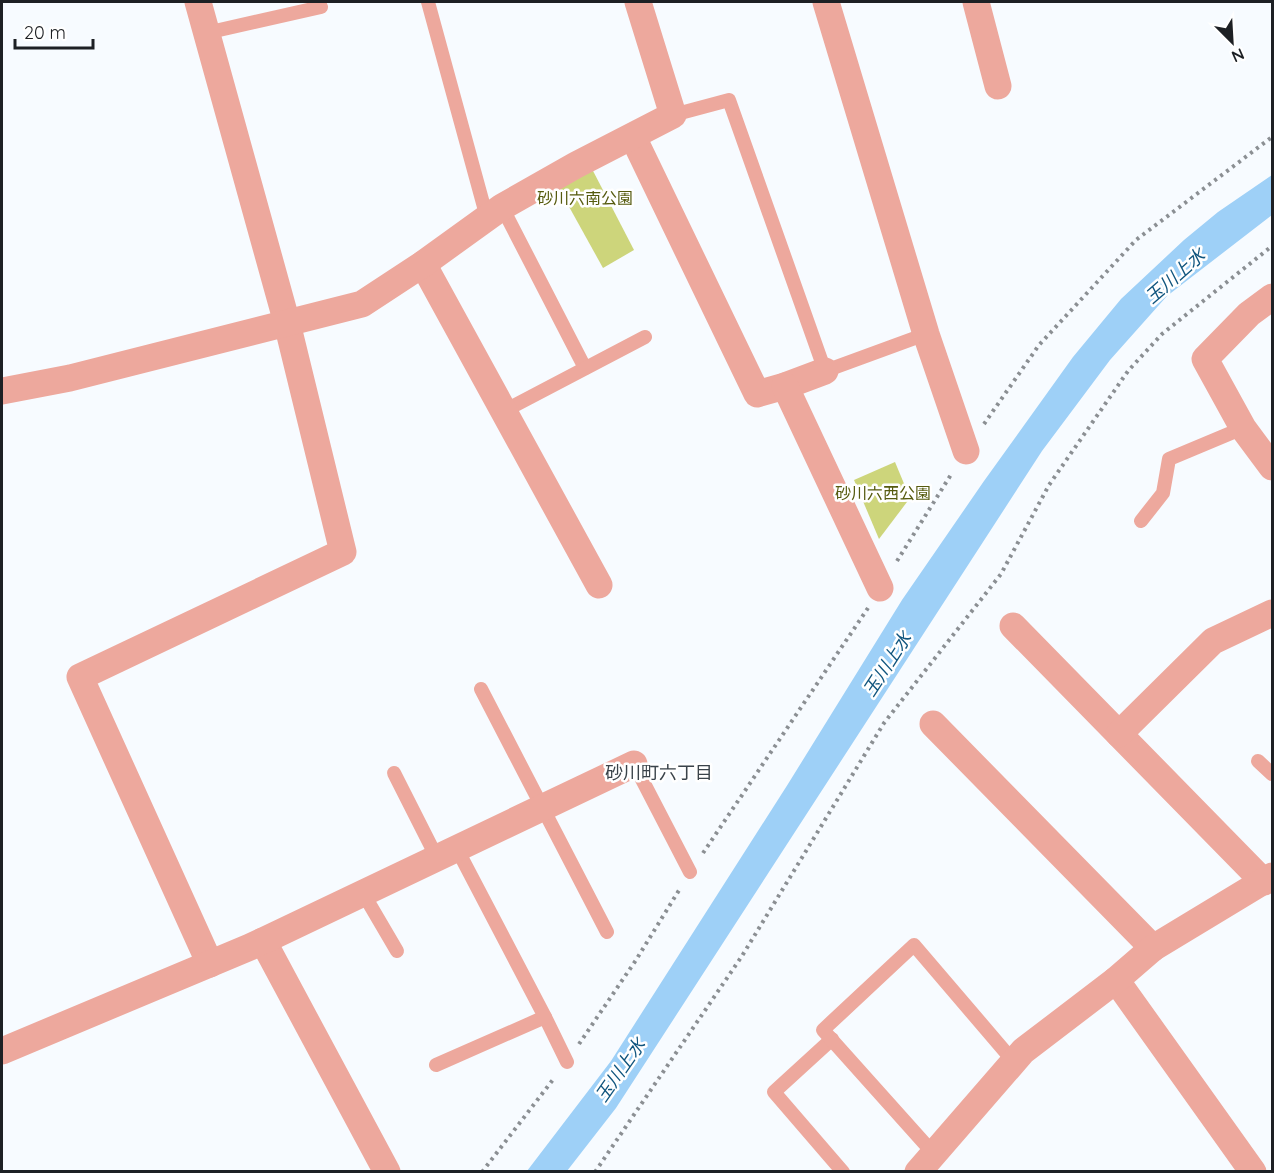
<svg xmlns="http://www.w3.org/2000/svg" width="1274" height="1173" font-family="Quicksand,'Noto Sans JP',sans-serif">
  <rect width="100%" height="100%" fill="#f7fbff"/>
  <g fill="#cdd57b">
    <path d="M591,167l43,83 -31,18 -46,-83z"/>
    <path d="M895,462l15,36 -31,41 -25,-59z"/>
  </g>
  <path fill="#9ed0f7" d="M1272,175v40l-105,81 -57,64 -68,91 -426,657 -49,63h-40l84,-110 177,-277 114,-184 82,-119 89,-124 48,-58 63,-59 34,-28z"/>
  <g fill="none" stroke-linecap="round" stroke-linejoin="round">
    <g stroke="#8b8f93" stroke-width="4" stroke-dasharray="3 4.5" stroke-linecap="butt">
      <path d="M984,424l55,-79 97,-105 136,-103"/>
      <path d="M897,561l55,-88"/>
      <path d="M703,853l165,-245"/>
      <path d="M579,1044l57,-84 45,-73"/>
      <path d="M482,1172l73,-95"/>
      <path d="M595,1172l147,-216 142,-233 117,-149 48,-89 79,-114 34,-37 110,-88"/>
    </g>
    <g stroke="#eda89d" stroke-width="14">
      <path d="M428,2l59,216"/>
      <path d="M206,33l115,-26"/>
      <path d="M673,115l56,-15 96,271 101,-37"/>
      <path d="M502,207l83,161"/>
      <path d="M504,411l141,-74"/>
      <path d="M1141,521l22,-28 6,-34 74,-31"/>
      <path d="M481,689l126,243"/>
      <path d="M1258,761l14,13"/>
      <path d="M634,764l56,108"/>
      <path d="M394,773l43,85"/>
      <path d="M363,893l34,58"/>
      <path d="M545,1017l22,45"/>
      <path d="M832,1039l-58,53 69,80"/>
      <path d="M436,1065l109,-48 -88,-168"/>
      <path d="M934,1154l-111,-124 91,-85 100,117"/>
    </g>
    <g stroke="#eda89d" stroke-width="27">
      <path d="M198,2l89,321 56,229 -263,125 130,287"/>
      <path d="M826,2l100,332 40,117"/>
      <path d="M976,2l22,84"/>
      <path d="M633,137l124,257 28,-8 40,-15"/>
      <path d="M423,264l176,321"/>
      <path d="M1272,297l-23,17 -44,45 38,69 29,39"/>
      <path d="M785,386l95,202"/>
      <path d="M2,391l68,-13 292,-74 61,-40 79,-57 74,-42 97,-50 -35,-113"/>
      <path d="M1013,626l251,256"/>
      <path d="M933,724l220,224"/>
      <path d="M1119,734l94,-93 59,-28"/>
      <path d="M263,941l124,231"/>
      <path d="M1116,980l137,192"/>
      <path d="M2,1051l248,-104 384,-183"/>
      <path d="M918,1172l105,-121 93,-71 37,-32 119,-72"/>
    </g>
  </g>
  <g text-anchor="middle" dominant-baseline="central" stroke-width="5" stroke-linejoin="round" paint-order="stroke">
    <g font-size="16" fill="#565b0f" stroke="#fff">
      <text x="585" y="198">砂川六南公園</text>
      <text x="883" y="493">砂川六西公園</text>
    </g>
    <g font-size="18" font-style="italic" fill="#10557e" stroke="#fff">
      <text transform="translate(1175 276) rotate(-41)">玉川上水</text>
      <text transform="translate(887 664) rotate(-57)">玉川上水</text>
      <text transform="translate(620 1070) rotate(-55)">玉川上水</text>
    </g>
    <g font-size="18" fill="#3a434a" stroke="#fff">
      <text x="659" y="772">砂川町六丁目</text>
    </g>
  </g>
  <rect width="1274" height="1173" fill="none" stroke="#1d2024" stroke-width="6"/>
  <g transform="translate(1232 42) rotate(156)" stroke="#ffffff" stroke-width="4.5" paint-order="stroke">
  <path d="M0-4.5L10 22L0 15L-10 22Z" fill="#1d2024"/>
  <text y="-9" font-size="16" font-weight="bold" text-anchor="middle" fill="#1d2024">N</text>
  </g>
  <path d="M15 39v9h78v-9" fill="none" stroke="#1d2024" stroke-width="3"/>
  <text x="24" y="39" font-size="18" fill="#1d2024" stroke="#ffffff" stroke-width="4.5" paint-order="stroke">20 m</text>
</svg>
